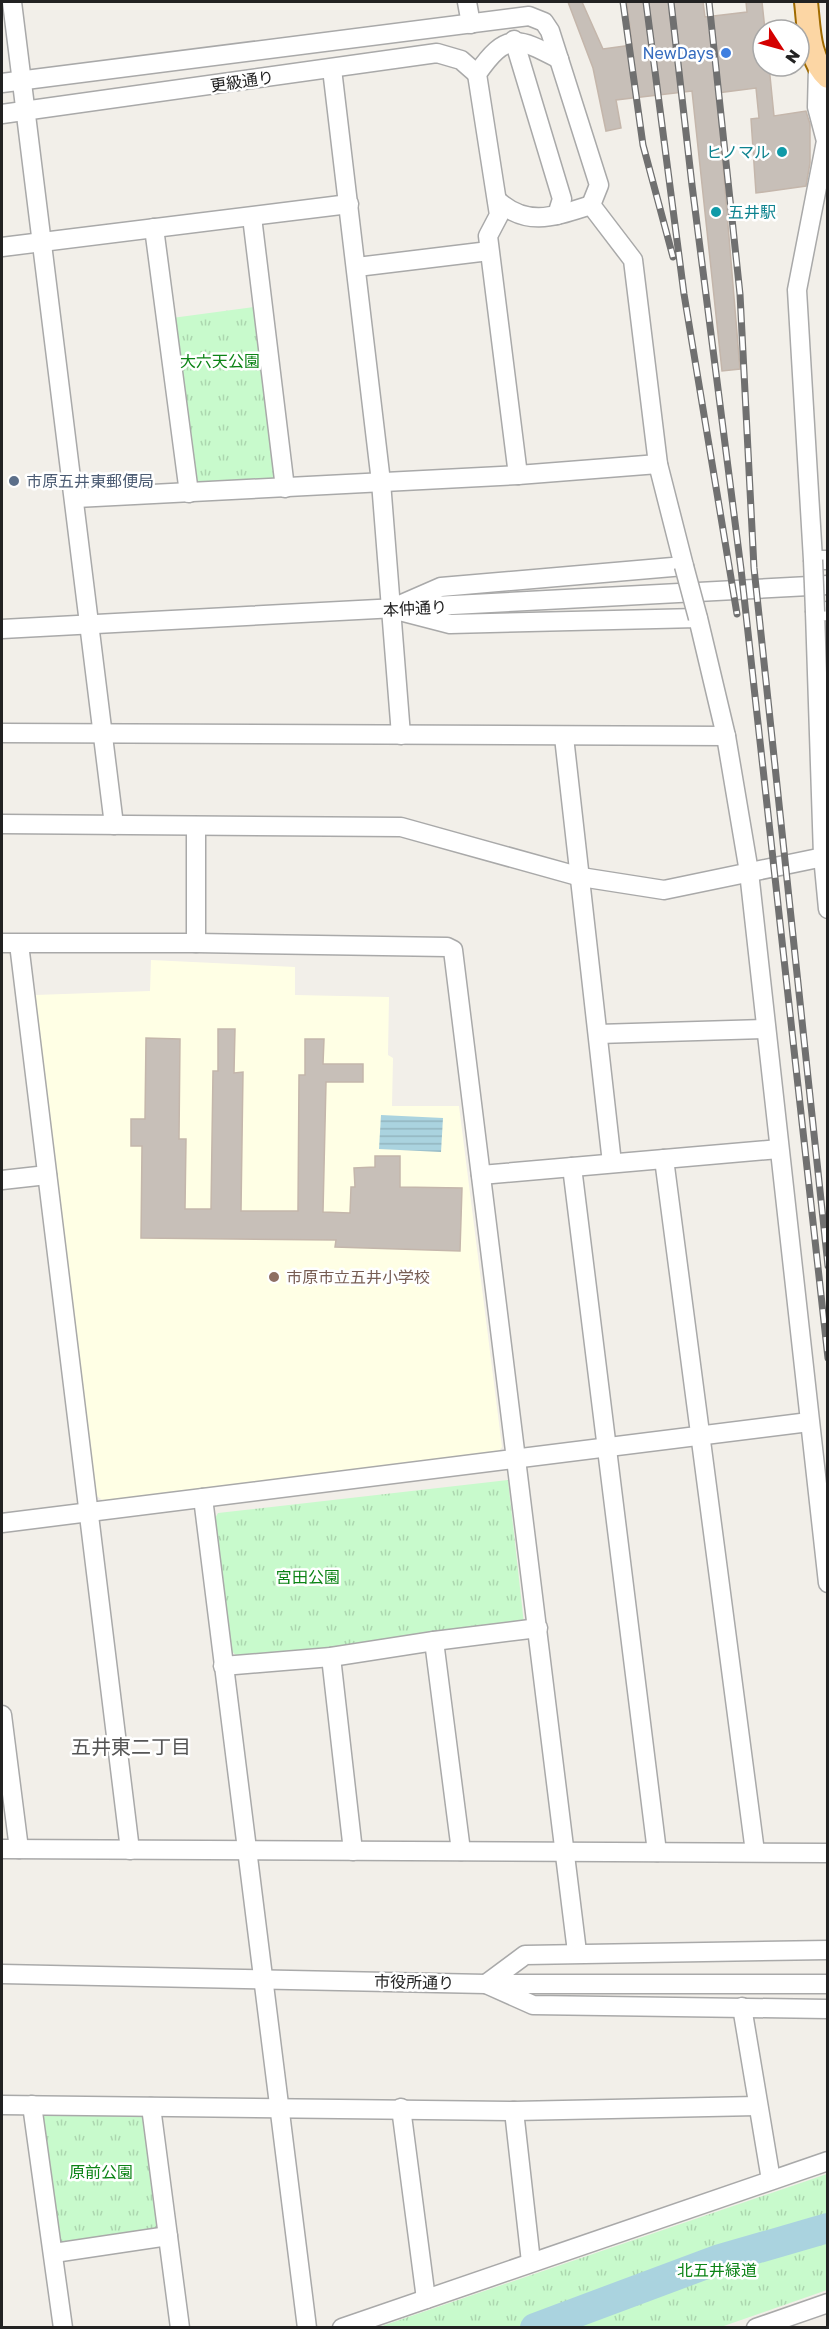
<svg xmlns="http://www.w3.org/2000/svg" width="829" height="2329" font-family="'Golos Text','Noto Sans JP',sans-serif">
  <defs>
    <pattern id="park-tufts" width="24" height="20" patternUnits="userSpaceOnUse" patternTransform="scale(1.5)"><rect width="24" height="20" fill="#c8facc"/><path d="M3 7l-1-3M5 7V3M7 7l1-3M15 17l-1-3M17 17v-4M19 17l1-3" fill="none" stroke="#acd6af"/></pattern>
    <pattern id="water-rules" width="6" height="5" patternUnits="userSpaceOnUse" patternTransform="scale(1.5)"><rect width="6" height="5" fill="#aad3df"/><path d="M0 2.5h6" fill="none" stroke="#92b5bf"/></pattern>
  </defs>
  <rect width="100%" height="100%" fill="#f2efe9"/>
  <path fill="#ffffe5" d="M151,960l144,7v28l94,2 -1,58 5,3 -1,48h67l43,341 -7,9 -385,49 -15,-10 -60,-500 115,-4z"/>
  <g fill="url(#park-tufts)">
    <path d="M254,307l22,172 -80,6 -24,-167z"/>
    <path d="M508,1480l16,144 -285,35 -8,-9 -17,-130 4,-7z"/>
    <path d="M32,2105l119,2 17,129 -114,17z"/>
    <path d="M827,2174v116l-106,37h-342z"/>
  </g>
  <path fill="url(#water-rules)" d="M381,1115l62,3 -2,34 -62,-3z"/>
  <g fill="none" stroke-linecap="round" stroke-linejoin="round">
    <path stroke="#aad3df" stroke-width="30" d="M535,2328l182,-68 111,-32"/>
  </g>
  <g fill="#c7bfb8" stroke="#c4b6ab" stroke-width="1.5">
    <path d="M568,2h14l21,47 29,-4 -5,-43h76l2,15 42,-5 -1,-10h16l3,28 -2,36h6l5,50 32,-5 4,13v39l-4,23 -50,7 -5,-74 8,-1 -3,-30 -39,5 23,276 -18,2 -30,-280 -76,9 5,28 -15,3 -13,-63z"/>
    <path d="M218,1029h17l-1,44 9,-1 -2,139h57l1,-136h6v-36h19l-1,25h40v18h-37l-3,130 27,1 1,-26h4l-1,-19 21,-1v-11h25v31l62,1 -2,63 -125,-4 1,-7 -195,-2 1,-92h-11v-27h14l1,-81 34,1 -1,100h7l-1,70h26l2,-138h5z"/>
  </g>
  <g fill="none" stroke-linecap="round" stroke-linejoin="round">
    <g stroke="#a9a9a9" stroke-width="21">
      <g id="minor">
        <path d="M12,2l102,823"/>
        <path d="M467,2l4,22"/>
        <path d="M514,40l48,159 -5,16"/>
        <path d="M818,67l-1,40 9,34 -29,149 16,270h15"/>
        <path d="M332,69l49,413 20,253"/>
        <path d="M2,83l527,-67 15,6 6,9 49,154 -8,20"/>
        <path d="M2,114l435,-61 24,7 16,14"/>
        <path d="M497,200c30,28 59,16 94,5"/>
        <path d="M252,217l33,271"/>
        <path d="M154,228l35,265"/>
        <path d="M2,247l347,-43"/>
        <path d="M357,267l132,-16"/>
        <path d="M518,475l-30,-239 11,-21 -22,-141c29,-42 40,-37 82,-15"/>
        <path d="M76,498l442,-23 140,-11"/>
        <path d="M402,604l39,-17 243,-21 -26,-102 -25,-204 -42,-55"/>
        <path d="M392,609l58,15 248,-6 28,118 23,136 79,711"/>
        <path d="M828,611l-13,1 8,244 5,53"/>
        <path d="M2,629l826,-44"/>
        <path d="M2,733l724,3"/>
        <path d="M564,737l48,426"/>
        <path d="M2,824l399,3 180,50 83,13 164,-34"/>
        <path d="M196,826v117"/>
        <path d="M2,943h194l251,4 6,3 124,1002"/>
        <path d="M19,944l111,906"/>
        <path d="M598,1034l168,-5"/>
        <path d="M664,1159l91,693"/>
        <path d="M572,1167l85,685"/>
        <path d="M481,1175l298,-26"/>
        <path d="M2,1180l45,-5"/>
        <path d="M203,1498l104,830"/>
        <path d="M2,1523l807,-101"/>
        <path d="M434,1641l27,210"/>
        <path d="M331,1657l22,194"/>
        <path d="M223,1666l108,-9 103,-16 104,-13"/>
        <path d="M2,1715l17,134"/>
        <path d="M2,1849l826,4"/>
        <path d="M828,1950l-303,5 -39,29 47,21 295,4"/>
        <path d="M2,1974l484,10h342"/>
        <path d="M742,2007l29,173"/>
        <path d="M2,2105l512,6 243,-5"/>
        <path d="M32,2105l31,223"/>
        <path d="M151,2107l29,221"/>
        <path d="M401,2108l25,191"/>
        <path d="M514,2111l17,151"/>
        <path d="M54,2253l114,-17"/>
        <path d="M342,2328l486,-167"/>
        <path d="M756,2328l72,-25"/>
      </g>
    </g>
    <g stroke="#a06b00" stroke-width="26">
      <path id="major" d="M806,2c3,25 2,57 22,75"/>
    </g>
    <use href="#minor" stroke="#fff" stroke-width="18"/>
    <use href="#major" stroke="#fcd6a4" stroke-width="22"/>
    <g stroke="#707070" stroke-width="7">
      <g id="rail">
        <path d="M623,2l20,143 30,112"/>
        <path d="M646,2l38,292 53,320"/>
        <path d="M671,2l21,183 49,384 87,789"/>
        <path d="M709,2l31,292 14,274 74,698"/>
      </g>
    </g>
    <use href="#rail" stroke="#fff" stroke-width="4.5" stroke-dasharray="14" stroke-linecap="butt"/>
    <g stroke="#a9a9a9" stroke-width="21" stroke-linecap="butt">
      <g id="minor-bridge">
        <path d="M813,560l2,52"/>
        <path d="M684,566l14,52"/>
      </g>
    </g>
    <use href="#minor-bridge" stroke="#fff" stroke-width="18"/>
  </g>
  <circle fill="#3f7fe0" stroke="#fff" stroke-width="2" cx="726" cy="53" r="6"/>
  <g fill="#0f9aa8" stroke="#fff" stroke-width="2">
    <circle cx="782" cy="152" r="6"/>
    <circle cx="716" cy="212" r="6"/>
  </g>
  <circle fill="#5c6f8a" stroke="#fff" stroke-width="2" cx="14" cy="481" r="6"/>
  <circle fill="#8d6e63" stroke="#fff" stroke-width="2" cx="274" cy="1277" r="6"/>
  <g text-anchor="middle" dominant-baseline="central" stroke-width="5" stroke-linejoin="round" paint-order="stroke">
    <g font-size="16" fill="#366cbe" stroke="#fff" text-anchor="end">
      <text x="714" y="53">NewDays</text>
    </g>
    <g font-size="16" fill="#222" stroke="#fff">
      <text transform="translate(242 81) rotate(-8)">更級通り</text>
      <text transform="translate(415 608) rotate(-3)">本仲通り</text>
      <text transform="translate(414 1982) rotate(1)">市役所通り</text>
    </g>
    <g font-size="16" fill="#0d838f" stroke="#fff" text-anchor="end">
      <text x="770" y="152">ヒノマル</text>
      <text x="728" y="212" text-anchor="start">五井駅</text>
    </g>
    <g font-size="16" fill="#0c8416" stroke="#fff">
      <text x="220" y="361">大六天公園</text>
      <text x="308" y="1577">宮田公園</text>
      <text x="101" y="2172">原前公園</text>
      <text x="717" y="2270">北五井緑道</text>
    </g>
    <g font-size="16" fill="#4e5e75" stroke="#fff" text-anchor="start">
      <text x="26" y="481">市原五井東郵便局</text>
    </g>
    <g font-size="16" fill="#785e54" stroke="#fff" text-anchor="start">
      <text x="286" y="1277">市原市立五井小学校</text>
    </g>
    <g font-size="20" fill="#555" stroke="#fff">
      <text x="131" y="1746">五井東二丁目</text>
    </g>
  </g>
  <rect width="829" height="2329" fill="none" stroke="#222222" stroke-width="6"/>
  <g transform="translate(781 48) rotate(126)"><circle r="28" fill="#ffffff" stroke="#a7a7a7" stroke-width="1.5"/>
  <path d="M0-4.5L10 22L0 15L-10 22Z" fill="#d40000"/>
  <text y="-9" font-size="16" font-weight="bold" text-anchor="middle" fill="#222222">N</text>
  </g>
</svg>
